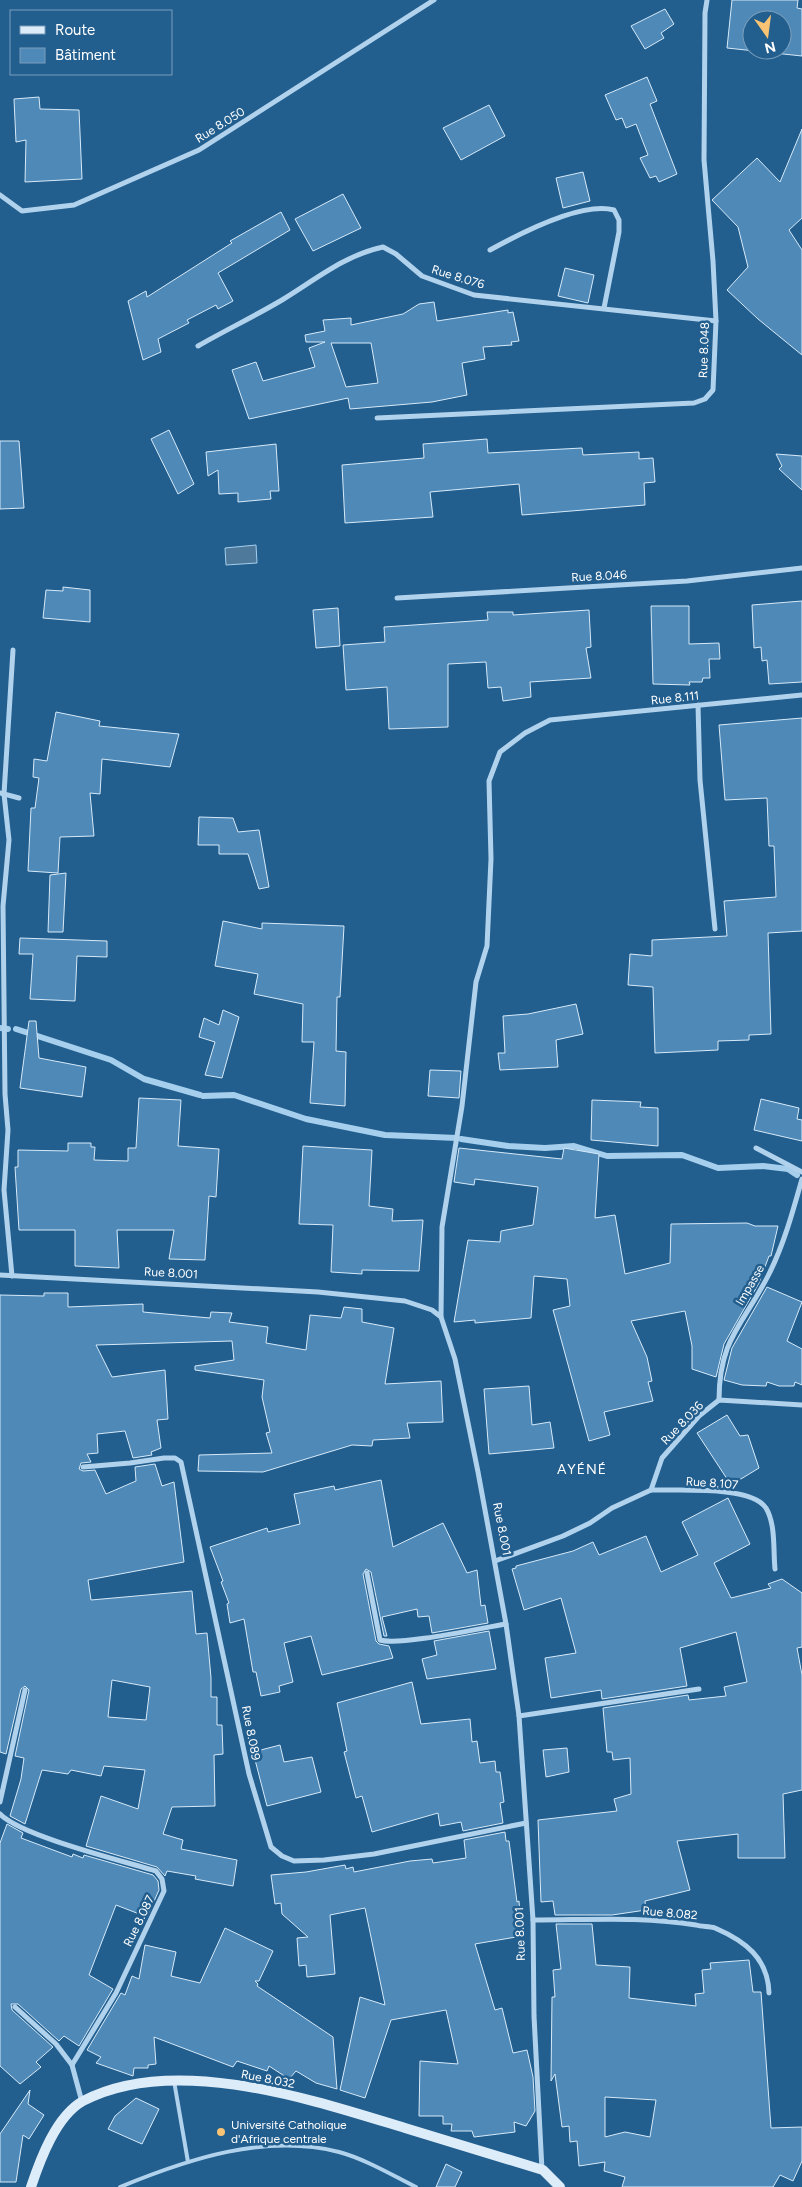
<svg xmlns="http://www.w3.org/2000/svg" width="802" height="2187" font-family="Figtree,sans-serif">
  <rect width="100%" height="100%" fill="#225e8e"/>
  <path fill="#4f799b" stroke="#a5cfed" d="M256,545l1,18 -31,2 -1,-17z"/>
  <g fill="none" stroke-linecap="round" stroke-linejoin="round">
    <g stroke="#a5cfed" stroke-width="6">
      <path d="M0,1028l8,1"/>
      <path d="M16,1029l95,31 33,19 56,16"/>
      <path d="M203,1096l31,-1 72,24 79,16 72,3"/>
      <path d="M461,1139l47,7 37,2 29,-2 33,10 75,-1 36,13 45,-2 25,3 9,6"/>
    </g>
  </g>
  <g fill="#4f89b7" stroke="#d6eaf9" fill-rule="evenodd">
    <path d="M732,0h66l-1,8 5,1v47l-75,-8zM752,20h30v30h-30z"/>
    <path d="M665,9l9,15 -13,9 3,5 -19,11 -14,-23z"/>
    <path d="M647,77l10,24 -7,3 27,70 -18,8 -3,-6 -6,2 -10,-20 8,-3 -12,-31 -10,4 -4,-10 -6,2 -11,-25z"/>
    <path d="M39,97l1,12 39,1 3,69 -57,3 1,-42 -10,2 -2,-43z"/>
    <path d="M489,105l16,31 -44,24 -18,-32z"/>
    <path d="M802,129v89l-13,12 13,20v105l-44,-36 -31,-29 21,-23 -10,-40 -26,-27 45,-42 23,24z"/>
    <path d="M583,172l7,29 -27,7 -7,-30z"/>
    <path d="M343,194l18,34 -48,23 -18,-32z"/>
    <path d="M281,212l9,18 -72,43 15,28 -15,8 -2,-4 -29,15 2,3 -31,16 3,13 -18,8 -15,-59 18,-10 1,6 85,-54 -2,-2z"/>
    <path d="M565,268l29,7 -6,28 -30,-7z"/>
    <path d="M434,302l3,19 71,-11v3l5,-1 6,29 -8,1 1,3 -29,2 2,12 -23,4 5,32 -35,7 -82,7 -2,-11 -99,21 -17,-49 24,-8 7,19 52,-14 -6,-19 16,-6h-19l-1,-7 20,-4 -2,-11 28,-2v7l52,-11 16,-10zM331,343h40l7,40 -32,4z"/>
    <path d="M169,430l25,54 -16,10 -27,-55z"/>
    <path d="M487,439l1,14 94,-5 1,7 56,-3v7l14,-1 2,24 -11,1 1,22 -123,10 -3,-31 -89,8 3,25 -88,6 -3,-58 82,-7 -1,-14z"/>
    <path d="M0,441h19l5,67 -24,1z"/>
    <path d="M276,444l3,47h-9l1,8 -33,3v-9l-19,1 -1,-24 -10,6 -2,-24z"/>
    <path d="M776,454l26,2v34l-23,-21 3,-3z"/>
    <path d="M63,587l27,3v32l-47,-4 3,-28 17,1z"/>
    <path d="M802,601v81l-33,2 -2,-24 -5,1 -1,-14 -7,1 -2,-43z"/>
    <path d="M651,606h38v38l30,-1 1,16h-11l1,19h-7l-1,4h-13l1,3 -37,-1z"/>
    <path d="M338,608l2,38 -24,2 -3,-38z"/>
    <path d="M589,610l2,37 -5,1 5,30 -61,4 1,15 -28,4 -2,-14 -13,1 -2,-26 -38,2v63l-59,2 -2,-42 -41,3 -3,-45 42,-3 -1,-15 104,-7 -1,-8h26v3z"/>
    <path d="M56,712l44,9 -1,5 80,8 -9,33 -68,-8 -2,35 -10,-1 4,43 -34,1 -2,36 -30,-2 3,-63h4l4,-30 -6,-1 1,-18 13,2z"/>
    <path d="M802,718v213l-34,2 3,101 -22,1v5l-31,1v9l-63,3 -2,-66 -25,-2 2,-31 22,2v-16l75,-4 -3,-35 52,-4 -2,-51h-5l-2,-48 -42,2 -6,-75z"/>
    <path d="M199,817l34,1 5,14 21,-2 10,57 -10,2 -11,-35h-29v-9h-21z"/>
    <path d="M66,873l-3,59h-15l2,-57z"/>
    <path d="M223,921l39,8v-6l82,3 -4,71h-3l-1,54 10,1 -1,54 -35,-3 4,-61h-12l1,-38 -49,-10 4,-20 -43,-8z"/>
    <path d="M20,938l87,3v16l-30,-1 -2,45 -45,-2 3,-45h-14z"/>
    <path d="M576,1004l7,30 -27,6 2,27 -58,3 -2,-17h7l-2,-37 25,-2z"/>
    <path d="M223,1010l16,7 -17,61 -17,-3 10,-33 -16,-5 5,-19 15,7z"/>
    <path d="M29,1021h7l3,37 47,9 -4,30 -62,-9z"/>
    <path d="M430,1070l31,1 -2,27 -31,-2z"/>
    <path d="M139,1098l42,2 -3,46 41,3 -3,48 -7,-1 -4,64 -36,-1 5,-29h-57l2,38 -44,-2v-36h-56l-4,-63h3v-17l50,1v-8h23v4h4l-1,13 34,1v-13h8z"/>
    <path d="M761,1099l38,9 -2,11 5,1v21l-48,-11z"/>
    <path d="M592,1100l49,2 -1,5 18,1v38l-67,-6z"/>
    <path d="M303,1146l69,4 -3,56 24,3 -1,12 31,-1 -4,51 -57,-1v4l-31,-2 2,-47 -34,-1z"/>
    <path d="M459,1148l103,11 2,-11 35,6 -4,64 20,-3 10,59 45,-11 1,-39 76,-1 8,3h23l-7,30h-2l-10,27 -35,61 -8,33 -24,-8v-23l-7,-35 -54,10 16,36 5,24 -4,1 5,19 -49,11 6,23 -21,6 -36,-131 17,-4 -3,-27 -33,-3 -3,42 -56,5v-3l-21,2 14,-82 32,2 1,-11 32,-6 5,-38 -63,-8 -1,6 -20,-3z"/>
    <path d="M767,1287l35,15 -15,39 15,8v36l-7,-3 -1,4h-15l-12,-4 -1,4 -24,-1 -18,-5 8,-32z"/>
    <path d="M44,1293h24v14l75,-3v8l67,6 1,-6 21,1 -3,9 39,5 -2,16 40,7 4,-35 31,3 3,-11 18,2v13l32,6 -9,56 56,-3 2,41 -36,1 3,15 -37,2 -1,6 -20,-1 -89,27 -65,-1 1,-16 73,-2 -6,-20 4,-1 -8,-35 2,-17 -69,-10v-4l39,-6 -2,-19 -136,4 16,32 53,-7 3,49 -11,1 4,28 -10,4 1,3 -19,3 -8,-27 -28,3 1,19 -11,1 4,8 -10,1 -2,6 4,2 12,-1 11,24 30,-13 -1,-14 20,-3 7,22 12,-4 10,80 -96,18 3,20 101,-9 4,43 11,-1 4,45v19h6v28h5l1,29 -9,1 1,51 -43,1 -9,27 20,6 -2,9 56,11 -4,26 -38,-7 1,-3 -29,-5 -2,5 -8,-9 -71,-21 15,-50 37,13 7,-39 -41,-4 -3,10 -30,-6 -3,4 -26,-4 -17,54 -15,-8 11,-37 3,-21 -9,-2 14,-66 -4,-4 -4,3 -15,65 -6,-2v-457l44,1zM112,1680l38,7 -4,33 -38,-3z"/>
    <path d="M529,1386l3,39 18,-3 4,26 -65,6 -5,-65z"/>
    <path d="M727,1415l13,21 8,-1 11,33 -28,17 -34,-52z"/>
    <path d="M381,1480l12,67 50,-24 24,50 10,-3 4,36 4,-1 3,18 -56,10 -3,-17 -11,1 -1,-8 -35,8 5,19h-3l-13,-64 -5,-3 -3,5 13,67 3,3 10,2 4,12 -71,17 -11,-39 -27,7 9,39 -14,4 1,6 -19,4 -5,-24h-3l-9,-53 -14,4 -3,-19 2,-1 -8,-21 2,-1 -13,-34 57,-19 1,4 32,-8 -6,-30 40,-8 1,4z"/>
    <path d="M728,1498l22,46 -36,19 17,35 40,-10 -3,-4 14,-5 20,14v54l-5,1 5,27v115l-19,4 2,64h-47v-24l-61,7 13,49 -45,11 1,9 -34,5h-57l-2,-14 -12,1 -3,-82 79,-9 -3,-12 17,-5 -1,-36 -17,2 -1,-8h-5l-4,-44 85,-13 1,5 37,-4 -2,-9 23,-5 -11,-50 -56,16 7,38 -85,13 -1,-9 -50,8 -6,-40 31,-5 -15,-55 -37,12 -12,-41 4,-1v-2l57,-15 20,-9 6,13 47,-19 15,36 37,-17 -16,-33z"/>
    <path d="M489,1631l7,38 -69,10 -5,-20 15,-4 -3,-14z"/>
    <path d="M412,1682l9,42 49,-5 2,23 5,-1 3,22 15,-2 1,11h4l4,30 -4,1 3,20 -40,8 -2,-9 -21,4 -2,-13 -66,19 -10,-36 -6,2 -12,-46 3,-1 -10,-48z"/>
    <path d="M280,1745l4,17 28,-5 9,35 -54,14 -14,-54z"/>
    <path d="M567,1748l2,24 -23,5 -3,-27z"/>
    <path d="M7,1824l16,9 -2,5 51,19 1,-3 10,4 1,-3 69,20 5,6 1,9 -12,27 -31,-12 -27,70 24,14 -34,57 -15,-10 -5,5 -41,-37h-7l1,6 41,37 -17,15 5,5 -21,17 -20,-18v-223z"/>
    <path d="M505,1832l1,9h3l8,61 2,-1 3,35 -47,8 20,66 7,-2 11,45 14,-3 6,27 2,34 -9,15 -12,-4 1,10 -41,5 -2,-6h-21l1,-7h-9v-8h-24l1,-55 38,3 -12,-54 -55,10 -26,78 -25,-8 20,-93 25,8 -20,-97 -35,7 5,59 -28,3 -1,-12 -7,1 -2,-28 11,-1 -26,-23 -1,-11 -6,1 -4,-29 35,-3 39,-7 1,4 7,-2 1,5 56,-11 22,-2 1,4 33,-5 -2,-18z"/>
    <path d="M556,1924h36l4,41 34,2 -1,31 67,8 -1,-12 9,-1 -2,-23 9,-1 -1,-6 39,-3 4,32h8l10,136 31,-1v34l-9,20 -13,-6 -7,12h-151l3,-10 -21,-6 1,-9 -26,4 -2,-25 -7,1 -1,-16 -7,1 -7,-53 -4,7 1,-84h3l-2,-27 8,-1zM605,2097l51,3 -6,37 -25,-5 -20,5z"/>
    <path d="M225,1928l48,23 -14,30h-4l3,3 -1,2 76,51 4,52 -21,-6 -20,-12 -7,8 -20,-13 -2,5 -30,-10 -4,6 -79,-30 2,27 -8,1v3h-14l-1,8 -37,-13 5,-6 -14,-7 34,-57 4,2 7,-19 7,3 6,-34 31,7 -5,24 29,7z"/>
    <path d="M30,2090l-2,14 16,11 -15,24 -6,-4 -7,47h-16v-48z"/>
    <path d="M136,2098l23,11 -17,35 -34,-15 7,-13z"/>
    <path d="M446,2164l16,8 -7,15h-19z"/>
  </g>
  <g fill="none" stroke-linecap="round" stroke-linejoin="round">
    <g stroke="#b1d2ec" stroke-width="4">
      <path d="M174,2081l14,81"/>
      <path d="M120,2187c68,-28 145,-54 219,-35 26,7 53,23 77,35"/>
    </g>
    <g stroke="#b1d2ec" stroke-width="5">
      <path d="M0,195l22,16 52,-6 125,-55 235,-150"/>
      <path d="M490,250c29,-16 91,-49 124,-40l5,10v12l-15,76"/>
      <path d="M198,346c28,-16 57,-30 84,-46 33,-20 63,-45 101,-53l13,7 26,22 52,19 242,26"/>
      <path d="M377,418l317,-15 11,-4 8,-9 3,-69 -3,-60 -9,-101 1,-147 2,-13"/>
      <path d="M397,598l290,-17 115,-13"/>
      <path d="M698,705l2,75 15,149"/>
      <path d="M0,793l19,5"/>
      <path d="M756,1148l46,24"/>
      <path d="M0,1275l318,17 87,9 27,9 9,7 14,42 23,113 28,152 13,92 14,204 1,96 8,154"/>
      <path d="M12,1276l-8,-86 4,-60 -3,-36 -2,-188 6,-66 -5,-46 9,-144"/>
      <path d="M441,1317l1,-90 20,-121 14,-124 11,-36 4,-87 -2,-78 11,-29 25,-19 25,-13 252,-25"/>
      <path d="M719,1400c0,-62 25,-76 50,-126 15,-30 24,-63 33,-95"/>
      <path d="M83,1467l47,-4 34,-5h11l6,4 68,312 22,73 11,9 12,5 30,-1 50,-6 152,-31"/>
      <path d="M651,1490c26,1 100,-5 115,18 10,17 7,42 9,61"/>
      <path d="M495,1561l68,-25 27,-13 22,-15 39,-18 11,-32 37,-42 20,-16 83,5"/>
      <path d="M367,1573l13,67c19,6 101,-12 126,-16"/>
      <path d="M519,1716l180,-27"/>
      <path d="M0,1802l25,-112"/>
      <path d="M0,1814c21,22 123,47 156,57l6,8 2,12 -48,102 -44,72 10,37"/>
      <path d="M533,1920c54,0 110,-4 163,5 6,2 13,1 19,3 30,13 53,30 54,65"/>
      <path d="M15,2007l41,37 16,21"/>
    </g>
    <path stroke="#ddecf9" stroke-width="10" d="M31,2187c9,-27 25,-71 52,-86 91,-48 230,-1 322,27 46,14 92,28 138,42l17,17"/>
  </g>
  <circle fill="#f8c373" stroke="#225e8e" stroke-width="2" cx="221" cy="2132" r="5"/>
  <g text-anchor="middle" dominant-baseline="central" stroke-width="5" stroke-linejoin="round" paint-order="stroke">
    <g font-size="12" fill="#fff" stroke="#225e8e">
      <text transform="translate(220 125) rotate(-32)">Rue 8.050</text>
      <text transform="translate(458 277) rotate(17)">Rue 8.076</text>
      <text transform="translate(704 350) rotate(-88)">Rue 8.048</text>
      <text transform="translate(599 576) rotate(-3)">Rue 8.046</text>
      <text transform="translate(675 698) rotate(-6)">Rue 8.111</text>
      <text transform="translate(171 1273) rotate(3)">Rue 8.001</text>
      <text transform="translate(750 1285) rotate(-60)">Impasse</text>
      <text transform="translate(682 1423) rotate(-46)">Rue 8.036</text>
      <text transform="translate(712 1483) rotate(4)">Rue 8.107</text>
      <text transform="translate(502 1529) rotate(79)">Rue 8.001</text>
      <text transform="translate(251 1733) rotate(79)">Rue 8.089</text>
      <text transform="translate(670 1913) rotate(5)">Rue 8.082</text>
      <text transform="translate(139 1921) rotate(-64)">Rue 8.087</text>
      <text transform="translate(520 1934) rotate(-92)">Rue 8.001</text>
      <text transform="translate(268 2079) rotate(11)">Rue 8.032</text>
    </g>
    <g font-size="12" fill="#fff" stroke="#225e8e" text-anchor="start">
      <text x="231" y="2125">Université Catholique<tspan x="231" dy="14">d'Afrique centrale</tspan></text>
    </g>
    <g font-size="14" letter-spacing="1" fill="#fff" stroke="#225e8e">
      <text x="582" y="1469">AYÉNÉ</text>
    </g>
  </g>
  <rect x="10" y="10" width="162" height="65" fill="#225e8e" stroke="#7a9ebb"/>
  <rect x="20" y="26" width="25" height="8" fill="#ddecf9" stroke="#7a9ebb"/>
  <text x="55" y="35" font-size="15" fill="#ffffff">Route</text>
  <rect x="20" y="48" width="25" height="15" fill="#4f89b7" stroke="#7a9ebb"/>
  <text x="55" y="60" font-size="15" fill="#ffffff">Bâtiment</text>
  <g transform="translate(767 35) rotate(166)"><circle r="24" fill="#225e8e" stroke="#7a9ebb"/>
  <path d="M0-4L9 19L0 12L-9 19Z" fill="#f8c373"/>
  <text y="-8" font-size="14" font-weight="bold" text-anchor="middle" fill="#ffffff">N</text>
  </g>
</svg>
